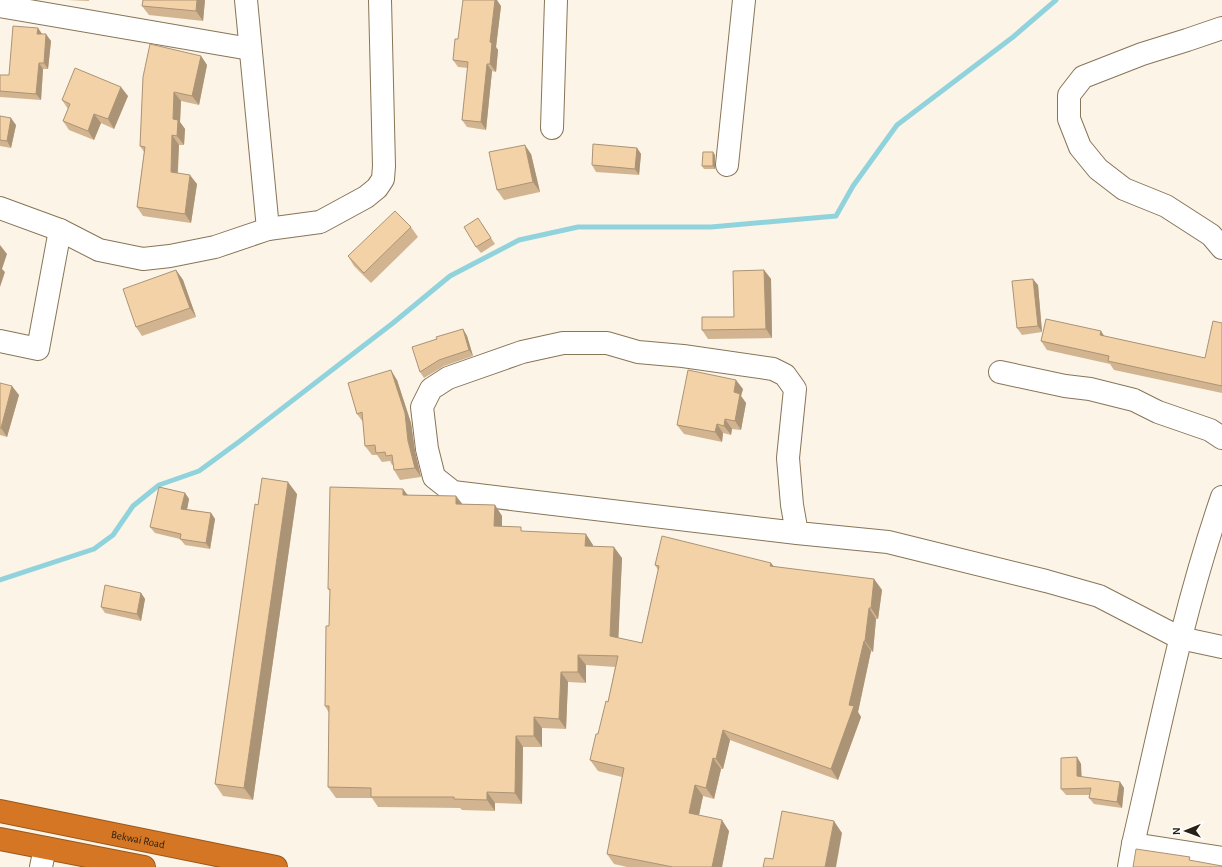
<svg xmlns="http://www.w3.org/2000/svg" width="1222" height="867" font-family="'Alegreya Sans',sans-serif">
  <rect width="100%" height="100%" fill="#fcf4e7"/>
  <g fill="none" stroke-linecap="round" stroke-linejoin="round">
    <path stroke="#91d3dd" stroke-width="5" d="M0,580l94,-31 19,-14 20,-29 26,-21 40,-14 41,-30 153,-118 57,-47 69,-36 59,-13h133l125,-11 17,-30 44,-61 116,-88 43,-37"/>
    <g stroke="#877557" stroke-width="24">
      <g id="minor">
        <path d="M246,0l22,229"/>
        <path d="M0,6l250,43"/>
        <path d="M1222,28l-35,12 -45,14 -59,23 -14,18v24l11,28 18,22 26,20 42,17 45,29 11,13"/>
        <path d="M552,128l4,-128"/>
        <path d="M727,165l17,-165"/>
        <path d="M0,208l60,22 39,20 44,9 27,-3 45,-9 53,-18 52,-7 46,-25 11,-9 6,-9 1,-13 -4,-166"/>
        <path d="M0,341l38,8 22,-119"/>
        <path d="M1000,372l65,14 25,3 44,11 24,12 52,18 12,8"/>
        <path d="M797,533l-5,-28 -4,-47 7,-69 -10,-14 -12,-6 -90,-13 -45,-4 -31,-9h-44l-41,9 -74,26 -17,11 -9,18 5,42 7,28 19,15 344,41 91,9 158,39 53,15 81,42 42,9"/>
        <path d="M1133,844l89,14"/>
        <path d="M41,867l4,-19"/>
        <path d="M1129,867l4,-23c27,-116 50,-234 89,-347"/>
      </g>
    </g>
    <g stroke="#98581e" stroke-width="24">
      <g id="highway">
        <path id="s1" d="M0,811l276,56"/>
        <path d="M0,839l144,28"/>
      </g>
    </g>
    <use href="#minor" stroke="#fff" stroke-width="22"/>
    <use href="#highway" stroke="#d47623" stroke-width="22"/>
  </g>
  <g fill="#d2b590">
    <path d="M67,0h22v1z"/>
    <path d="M143,0h62l-2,21 -54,-6 -7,-9z"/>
    <path d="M501,6l-5,41 2,3 -2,22 -4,-1 -6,59 -19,-3 -5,-7 6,-52 -10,-1 -5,-7 5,-21z"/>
    <path d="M38,28l4,6 9,7 -3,28h-5l-2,31 -41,-3v-22h9z"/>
    <path d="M201,56l6,9 -8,40 -18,-4 -1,21 5,7 -1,16h-5l-1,28 19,11 -6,39 -48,-7 -6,-9 7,-55 -4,-6 3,-69z"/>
    <path d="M128,96l-14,33 -13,-6 -7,17 -25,-10 -6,-9 5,-12 -6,-9z"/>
    <path d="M0,116l16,9 -5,23 -11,-2z"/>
    <path d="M637,148l4,6 -2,21 -43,-3 -4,-7z"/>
    <path d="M531,154l9,38 -36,8 -7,-10z"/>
    <path d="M715,155v14h-11l-2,-3z"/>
    <path d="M482,224l13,20 -14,9 -5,-6z"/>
    <path d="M411,227l7,10 -47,46 -17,-17 -6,-10z"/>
    <path d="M176,270l7,10 13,37 -54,19 -6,-9z"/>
    <path d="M764,270l7,9 1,59 -64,1 -6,-9 32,-13z"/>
    <path d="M1038,285l4,47 -20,3 -5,-7z"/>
    <path d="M1222,323v70l-108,-23 -4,-6 -63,-14 -6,-9 63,-5 101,22z"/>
    <path d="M463,329l4,7 6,20 -29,10 -20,12 -4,-6 17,-33z"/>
    <path d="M397,380l14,43 4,28 6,26 -21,3 -6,-10 -1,-5h-1l-2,-4 -8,1 -5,-7h-5l-7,-9 -2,-24 -6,-8z"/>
    <path d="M0,383l19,12 -12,42 -7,-2z"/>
    <path d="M743,389l-2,7 5,7 -5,27 -9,-1 -1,6 -8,-2 -1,9 -38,-8 -7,-9z"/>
    <path d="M185,493l4,6 -2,10 24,4 4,6 -5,30 -25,-4 -5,-6 -25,-6 -5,-6z"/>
    <path d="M297,494l-44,306 -30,-4 -8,-12 43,-279z"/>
    <path d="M408,495l48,1 6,8 33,1 7,11v11l22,5 69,13v1l29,12 -4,80 24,5 16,-73 -3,-5 119,2 100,12 8,11 -4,29h-2l-3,33 -2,-1 -13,61 3,5 -23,63 -108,-40 -7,29h-2l-7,30 -11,-3 -4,19 30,16 -7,36h-95l-13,-3 -7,-10 15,-77 -24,-6 -8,-11 8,-26 10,-32 7,-35 -29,-2v18l-18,-1 -2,47 -24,-1v19h-19l-1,57 -27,-1v8l-33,-1 -2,-2 -82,-1 -6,-9h-36l-8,-11 1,-74 -4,-7 4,-80 1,-35 -2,-2z"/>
    <path d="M141,593l4,6 -4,22 -36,-8 -4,-6z"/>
    <path d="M1077,757l4,7v13l39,5 4,6 -2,20 -28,-4 -5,-6 1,-3h-24l-5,-6z"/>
  </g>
  <g fill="#ab9375">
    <path d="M197,0h8l-2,21 -7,-10z"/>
    <path d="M495,0h2l4,6 -5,41 2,3 -2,22 -6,-8v-22z"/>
    <path d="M38,28l4,6h-5z"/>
    <path d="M46,34l5,7 -3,28 -4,-6z"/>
    <path d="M201,56l6,9 -8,40 -7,-9z"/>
    <path d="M39,63l4,6 -2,31 -5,-6z"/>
    <path d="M487,64l5,7 -6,59 -5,-8z"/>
    <path d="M121,87l7,9 -14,33 -6,-10z"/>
    <path d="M174,92l7,9 -1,21 5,7 -1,16 -7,-9 -4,-17z"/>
    <path d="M94,114l7,9 -7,17 -6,-9z"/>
    <path d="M11,118l5,7 -5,23 -4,-7z"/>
    <path d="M172,135l7,10 -2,36 -6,-9z"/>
    <path d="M525,145l6,9 9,38 -7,-10z"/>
    <path d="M637,148l4,6 -2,21 -4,-6z"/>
    <path d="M713,152l2,3v14l-2,-3z"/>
    <path d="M190,175l7,9 -6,39 -6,-9z"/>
    <path d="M0,245l7,9 -5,15 3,3 -5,15z"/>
    <path d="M176,270l7,10 13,37 -6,-9z"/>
    <path d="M764,270l7,9 1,59 -6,-9z"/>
    <path d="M1033,279l5,6 4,47 -4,-6z"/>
    <path d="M463,329l4,7 6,20 -4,-6z"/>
    <path d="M1101,331l6,9 -7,-5z"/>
    <path d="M391,370l6,10 14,43 4,28 6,26 -6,-9z"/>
    <path d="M736,380l7,9 -2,7 5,7 -5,27 -6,-9 -1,-29z"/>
    <path d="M12,386l7,9 -12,42 -6,-9z"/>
    <path d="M725,419l7,10 -1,6 -7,-9z"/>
    <path d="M717,424l6,9 -1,9 -7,-10z"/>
    <path d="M288,482l9,12 -44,306 -9,-12z"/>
    <path d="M403,489l8,10 -8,-4z"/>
    <path d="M185,493l4,6 -3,16 -5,-6z"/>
    <path d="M456,496l8,10 -8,-2z"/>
    <path d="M495,505l7,11v21l-8,-11z"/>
    <path d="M211,513l4,6 -5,30 -4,-6z"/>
    <path d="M586,534l7,11v12l-8,-11z"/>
    <path d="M614,547l8,11 -4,89 -8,-11z"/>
    <path d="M771,563l8,10 -9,-7z"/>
    <path d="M874,579l8,11 -4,29 -7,-11z"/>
    <path d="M141,593l4,6 -4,22 -4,-7z"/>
    <path d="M869,608l7,11 -3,33 -8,-11z"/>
    <path d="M864,641l7,10 -13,61 3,5 -23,63 -7,-11 18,-64z"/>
    <path d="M578,655l8,10v18l-8,-11z"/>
    <path d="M561,672l7,10 -2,47 -7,-10z"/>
    <path d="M534,717l8,11v19l-8,-11z"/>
    <path d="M723,730l7,10 -7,29 -7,-10z"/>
    <path d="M516,736l7,11 -1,57 -7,-11z"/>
    <path d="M1077,757l4,7 1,19 -5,-7z"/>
    <path d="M713,758l8,11 -7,30 -8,-11z"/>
    <path d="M1120,782l4,6 -2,20 -5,-6z"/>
    <path d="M695,785l8,11 -6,28 -8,-11z"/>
    <path d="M487,792l8,11v8l-8,-11z"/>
    <path d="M722,820l7,11 -7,36h-10z"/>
    <path d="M834,821l8,12 -6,34h-11z"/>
  </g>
  <g fill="#f4d2a7" stroke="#ab9375">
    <path d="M143,0h54l-1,11 -54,-5z"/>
    <path d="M463,0h32l-5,42 2,1 -2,21h-3l-6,58 -19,-2 6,-58 -15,-2 2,-21h3z"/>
    <path d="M13,26l25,2 -1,6h9l-2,29h-5l-3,31 -36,-3v-16h9z"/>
    <path d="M150,44l51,12 -9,40 -18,-4 -1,27 5,1 -1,16 -5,-1 -1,37 19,3 -5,39 -48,-7 8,-60 -5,-1 3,-69z"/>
    <path d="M75,68l46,19 -13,32 -14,-5 -6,17 -25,-10 7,-17 -8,-4z"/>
    <path d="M0,116l11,2 -4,23 -7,-1z"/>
    <path d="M593,144l44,4 -2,21 -43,-4z"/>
    <path d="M525,145l8,37 -36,8 -8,-38z"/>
    <path d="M703,152h10v14h-11z"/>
    <path d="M395,211l16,16 -47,46 -16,-17z"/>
    <path d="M478,218l13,20 -15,9 -12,-20z"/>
    <path d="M176,270l14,38 -54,19 -13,-38z"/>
    <path d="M764,270l2,59 -64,1v-13h32l-1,-46z"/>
    <path d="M1033,279l5,47 -21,2 -5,-47z"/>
    <path d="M1046,319l55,12 -1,4 105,23 8,-37 9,2v63l-114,-25 1,-5 -68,-15z"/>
    <path d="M463,329l6,21 -30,10 -19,12 -8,-25 25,-8 -1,-2z"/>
    <path d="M391,370l14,43 3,28 7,27 -21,2 -2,-15 -6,1 -1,-4 -9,1 -1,-8 -10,1 -3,-34 -5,2 -9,-31z"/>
    <path d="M688,370l48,10 -2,12 6,2 -5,27 -10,-2 -1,7 -7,-2 -2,8 -38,-7z"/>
    <path d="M0,383l12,3 -11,42h-1z"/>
    <path d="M262,478l26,4 -44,306 -29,-4 40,-280 3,1z"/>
    <path d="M159,487l26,6 -4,16 30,4 -5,30 -26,-4 1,-5 -31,-7z"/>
    <path d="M330,487l73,2v6l53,1v8l39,1 -1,21 27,1v4l65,3 -1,12 29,1 -4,89 32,7 17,-77 -4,-1 7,-29 109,27 -1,3 104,13 -3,29h-2l-4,33h-1l-15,64 5,1 -23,63 -108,-39 -7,29 -3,-1 -7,30 -11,-3 -6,28 33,7 -10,47h-39l-66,-13 17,-86 -34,-8 6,-26h2l8,-33 2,1 10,-46 -40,-1v17h-17l-2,47 -25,-2v19h-18l-1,57 -28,-1v8l-33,-1v-2h-83v-9l-43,-1 1,-81h-4l1,-80h3l1,-37h-2z"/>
    <path d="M105,585l36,8 -4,21 -36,-7z"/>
    <path d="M1077,757v19l43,6 -3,20 -28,-4 2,-10 -30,1v-31z"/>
    <path d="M782,811l52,10 -9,46h-62l2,-9 8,1z"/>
    <path d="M1136,849l54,8 -1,3 33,6v1h-89z"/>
  </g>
  <g text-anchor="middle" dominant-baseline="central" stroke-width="3.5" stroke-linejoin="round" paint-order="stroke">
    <g font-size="11" fill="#282014" stroke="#fff">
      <text stroke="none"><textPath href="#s1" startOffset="141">Bekwai Road</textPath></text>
    </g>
  </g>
  <g transform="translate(1186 831) rotate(269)" stroke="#ffffff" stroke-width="3" paint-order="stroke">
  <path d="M0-3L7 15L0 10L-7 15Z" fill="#282014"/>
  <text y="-6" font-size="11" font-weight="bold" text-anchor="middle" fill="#282014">N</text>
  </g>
</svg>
